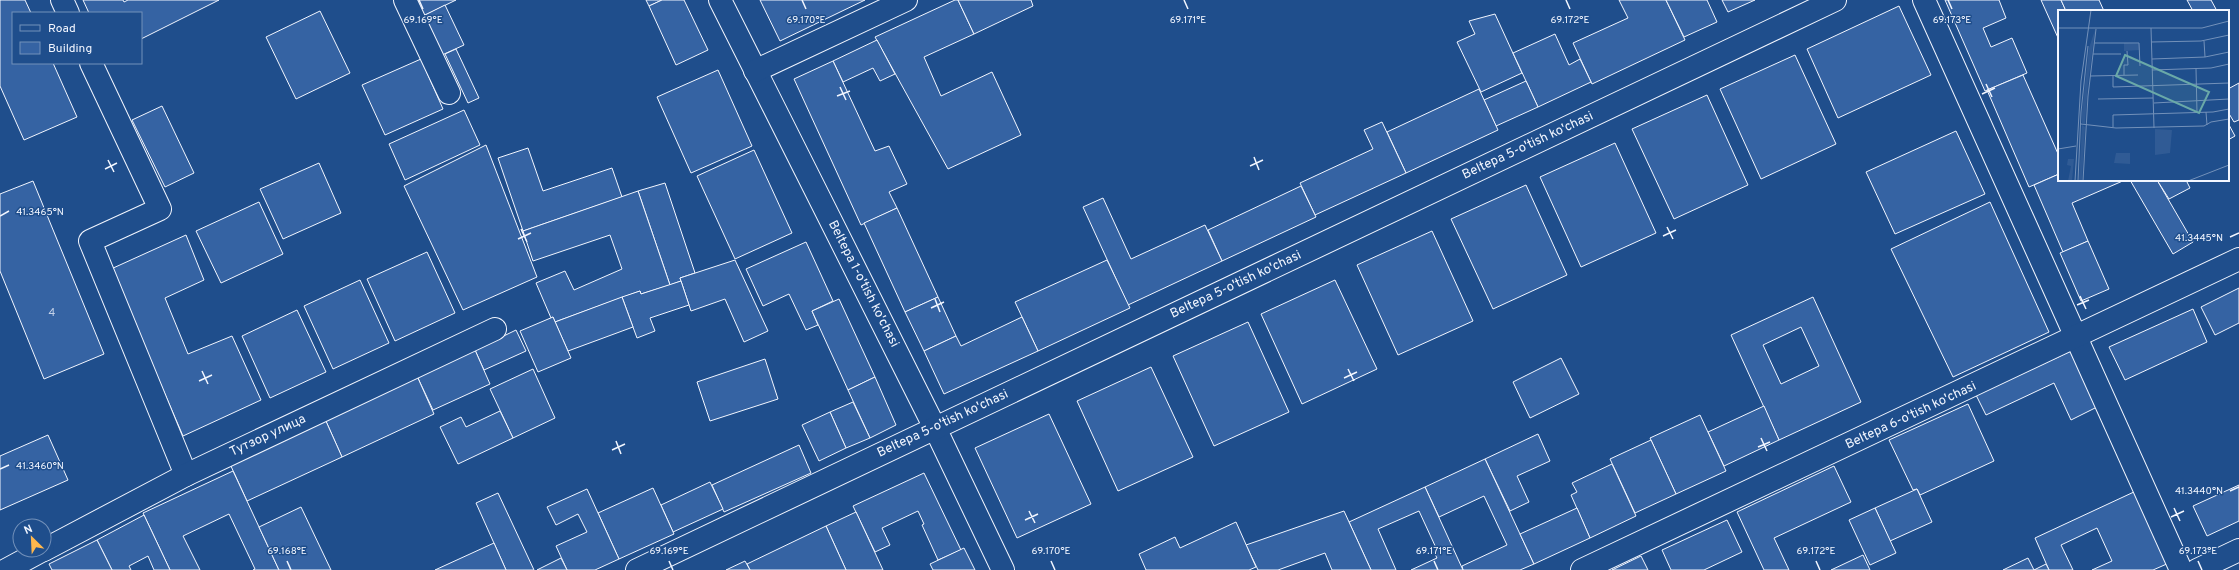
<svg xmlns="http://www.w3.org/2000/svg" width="2239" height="570" font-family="Overpass,sans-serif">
  <rect width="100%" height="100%" fill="#1f4e8c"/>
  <g fill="#3563a3" stroke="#f2f6ff" fill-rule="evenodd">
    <path d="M0,0h25l6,13h-18v50h40l24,54 -53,23 -24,-54z"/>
    <path d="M83,0h40l1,2 4,-2h91l-78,39v-26h-52z"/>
    <path d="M416,0h40l-33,16z"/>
    <path d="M646,0h16l-13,6z"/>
    <path d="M662,0h22l24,50 -32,15 -27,-59z"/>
    <path d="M760,0h105l-85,41z"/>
    <path d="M955,0h3l16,34 -50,23 17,39 51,-24 29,63 -73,34 -73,-132z"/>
    <path d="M958,0h73l2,6 -59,28z"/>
    <path d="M1619,0h47l19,40 -93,44 -19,-41 55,-25z"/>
    <path d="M1666,0h41l10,22 -33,15z"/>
    <path d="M1722,0h33l-27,12z"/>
    <path d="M1945,0h54l7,18 -23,10 8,19 21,-9 15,35 -42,18z"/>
    <path d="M2041,0h20l5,11h-7v29z"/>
    <path d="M2061,0h38l5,11h-38z"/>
    <path d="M2187,0h24l6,11h-24z"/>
    <path d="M445,5l19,40 -22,10 -19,-39z"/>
    <path d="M1899,6l32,69 -93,43 -31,-69z"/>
    <path d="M320,11l30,62 -54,26 -30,-62z"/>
    <path d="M1495,14l27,59 -41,19 -24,-50 18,-8 -6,-13z"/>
    <path d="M1555,34l14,31 11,-6 11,23 -53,25 -25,-54z"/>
    <path d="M877,40l18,34 -15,7 -7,-13 -30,14 -10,-21z"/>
    <path d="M456,49l23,49 -11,5 -23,-49z"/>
    <path d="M1795,55l41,89 -75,35 -41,-90z"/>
    <path d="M421,59l22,50 -58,26 -23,-50z"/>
    <path d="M833,61l42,90 14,-5 18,38 -18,8 8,16 -36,17 -67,-146z"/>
    <path d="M718,70l34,76 -61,27 -34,-76z"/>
    <path d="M2023,75l36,81v18l-30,13 -42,-97z"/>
    <path d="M1526,81l12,26 -42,19 -12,-26z"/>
    <path d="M2239,83v37l-5,2 -6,-10v-23z"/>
    <path d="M1479,89l19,41 -92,43 -19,-41z"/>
    <path d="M1707,95l41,90 -74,34 -42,-90z"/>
    <path d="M162,106l32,67 -29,14 -33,-67z"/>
    <path d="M464,110l16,35 -75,35 -16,-36z"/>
    <path d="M1382,122l24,51 -91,42 -15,-32 73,-34 -9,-19z"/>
    <path d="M2228,123l7,13 -7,4z"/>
    <path d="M1956,131l29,63 -90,40 -29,-62z"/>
    <path d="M1615,143l41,90 -75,34 -41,-90z"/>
    <path d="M486,145l51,132 -74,33 -59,-124z"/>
    <path d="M528,148l15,43 69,-23 10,29 -99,34 -25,-73z"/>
    <path d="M754,150l38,83 -57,26 -38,-83z"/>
    <path d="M319,163l22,50 -58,26 -23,-50z"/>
    <path d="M2059,174v6h66l-53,23 16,38 -25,11 -29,-67z"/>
    <path d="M2130,180h27l36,62 -20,12z"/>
    <path d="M2157,180h29l4,8 -21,11z"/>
    <path d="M33,181l71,173 -60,25 -44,-108v-77z"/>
    <path d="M665,183l30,90 -15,5 1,3 -11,4 -32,-94z"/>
    <path d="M1526,185l41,90 -74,34 -42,-90z"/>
    <path d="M1301,186l15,31 -94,44 -14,-31z"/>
    <path d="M638,191l32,94 -29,9 -1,-3 -85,31 -2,-5 -2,1 -15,-35 29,-12 9,19 48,-21 -12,-34 -77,26 -10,-30z"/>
    <path d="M1103,198l28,61 74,-34 17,36 -94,44 -45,-98z"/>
    <path d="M259,202l24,52 -62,29 -25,-52z"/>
    <path d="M1990,202l59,130 -96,45 -62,-128z"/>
    <path d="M897,208l41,89 -33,15 -41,-89z"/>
    <path d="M1432,231l41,90 -75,34 -41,-90z"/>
    <path d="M186,235l18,45 -39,18 23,56 44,-18 29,64 -78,36 -72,-167z"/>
    <path d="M2088,241l21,48 -28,12 -21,-48z"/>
    <path d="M806,242l27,59 -21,10 6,14 -12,5 -17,-36 -26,12 -17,-37z"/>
    <path d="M427,252l28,61 -60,28 -28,-62z"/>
    <path d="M735,260l33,71 -24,11 -19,-43 -34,12 -11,-33z"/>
    <path d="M1107,260l23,48 -92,43 -23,-49z"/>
    <path d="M360,280l29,63 -56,26 -29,-63z"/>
    <path d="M1335,280l42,89 -75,35 -41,-90z"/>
    <path d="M681,281l8,24 -39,13 5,13 -18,7 -15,-41 18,-6 1,3z"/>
    <path d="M2239,288v35l-24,12 -14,-28z"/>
    <path d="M622,297l11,30 -65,24 -13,-29z"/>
    <path d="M938,297l18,39 -32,15 -19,-39z"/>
    <path d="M1813,297l48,105 -82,38 -48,-105zM1801,327l18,39 -38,18 -18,-39z"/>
    <path d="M839,299l36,78 -27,13 -36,-79z"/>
    <path d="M2193,309l14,33 -82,38 -16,-33z"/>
    <path d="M297,310l29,62 -56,26 -28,-62z"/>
    <path d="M553,317l18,41 -33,14 -18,-41z"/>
    <path d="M1022,317l16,34 -94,43 -20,-43 32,-15 5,10z"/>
    <path d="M1248,322l41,90 -75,34 -41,-90z"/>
    <path d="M516,330l10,21 -42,19 -9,-20z"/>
    <path d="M475,350l15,34 -57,26 -16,-34z"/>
    <path d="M2071,351l26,56 -26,13 -17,-37 -68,32 -10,-20z"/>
    <path d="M1561,358l18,36 -49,24 -17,-36z"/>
    <path d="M765,359l13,40 -68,22 -13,-39z"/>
    <path d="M1151,367l42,90 -75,34 -41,-90z"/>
    <path d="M533,369l22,49 -42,20 -23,-49z"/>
    <path d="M417,376l17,38 -92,43 -17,-38z"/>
    <path d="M875,377l21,48 -26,13 -22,-48z"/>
    <path d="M853,402l17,36 -24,10 -16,-36z"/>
    <path d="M1968,404l26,57 -74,34 -3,-6 -4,1 -24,-50z"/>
    <path d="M1764,406l15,34 -55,26 -16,-34z"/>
    <path d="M500,411l13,27 -55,26 -18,-37 21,-10 5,10z"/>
    <path d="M830,412l16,36 -27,13 -17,-36z"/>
    <path d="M1049,414l42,90 -74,34 -42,-90z"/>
    <path d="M1700,415l26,56 -50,23 -26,-56z"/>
    <path d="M325,419l17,38 -95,44 -17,-37z"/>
    <path d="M1538,434l12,27 -33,15 12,26 -19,9 -25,-52z"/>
    <path d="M48,435l20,45 -68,30v-54z"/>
    <path d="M1651,440l25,54 -41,19 -25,-54z"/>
    <path d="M799,445l12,28 -87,39 -12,-27z"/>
    <path d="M1485,459l49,105 -14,6h-57l-1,-4 45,-21 -23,-49 -45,21 -14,-30z"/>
    <path d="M1612,464l24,52 -46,22 -19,-43 6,-3 -5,-9z"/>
    <path d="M1834,466l17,36 -77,36 15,32h-25l-27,-58z"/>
    <path d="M233,471l46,99h-26l2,-1 -26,-55 -46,22 17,34h-30l-27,-57z"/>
    <path d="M924,473l37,77 -23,10 -16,-35 2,-1 -6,-13 -36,17 8,17 -15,7 -22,-46z"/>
    <path d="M710,482l13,27 -50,23 -12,-27z"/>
    <path d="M2239,485v36l-32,15 -14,-30z"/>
    <path d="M1425,487l38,83h-52l26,-12 -3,-6 3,-2 -18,-39 -41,18 18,41h-25l-22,-48z"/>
    <path d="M653,488l21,46 -55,25 -21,-46z"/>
    <path d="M587,489l32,70 -24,11h-28l-11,-24 31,-14 -9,-18 -22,11 -9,-18z"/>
    <path d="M1917,489l15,33 -42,19 -15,-33z"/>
    <path d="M2136,491l33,72 -16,7h-61l20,-9 -15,-33 -36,17 12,25h-24l-14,-32z"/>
    <path d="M498,493l36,77h-28l-30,-67z"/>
    <path d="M301,507l30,63h-52l-20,-43z"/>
    <path d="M1577,508l13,30 -56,26 -14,-30z"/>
    <path d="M1875,508l21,45 -26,12 -21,-45z"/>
    <path d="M1344,511l27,59h-39l-7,-17 -47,17h-20l-12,-25z"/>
    <path d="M856,512l27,58h-37l-20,-44z"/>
    <path d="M144,515l26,55h-16l-6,-14 -19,10 2,4h-19l-15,-30z"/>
    <path d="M1727,520l15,32 -38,18h-33l-9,-20z"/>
    <path d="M1236,522l20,45 -7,3h-103l-7,-16 36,-17 5,11z"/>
    <path d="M826,526l20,44h-96l-3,-6z"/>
    <path d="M97,540l15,30h-60l-3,-6z"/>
    <path d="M494,543l12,27h-71z"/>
    <path d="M964,548l11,22h-42l-3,-6z"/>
    <path d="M1863,555l7,15h-39z"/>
    <path d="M1641,556l7,14h-36z"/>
    <path d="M561,558l6,12h-30z"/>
    <path d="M2028,558l6,12h-31z"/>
    <path d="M745,561l5,9h-24z"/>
    <path d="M2046,564l3,6h-15z"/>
  </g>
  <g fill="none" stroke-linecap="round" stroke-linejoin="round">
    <g stroke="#f2f6ff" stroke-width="24">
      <g id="street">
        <path d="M62,0l6,13"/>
        <path d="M405,0l44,93"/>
        <path d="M720,0l215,428 68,142"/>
        <path d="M1924,0l257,570"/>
        <path d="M91,63l69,146 -70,32 96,234"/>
        <path d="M755,71l151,-71"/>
        <path d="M44,550l142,-75 309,-146"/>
        <path d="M6,570l37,-20"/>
        <path d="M637,570l1198,-570"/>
        <path d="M1582,570l657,-311"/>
        <path d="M2197,570l42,-20"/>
      </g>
    </g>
    <use href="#street" stroke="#1f4e8c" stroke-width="22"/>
  </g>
  <path fill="none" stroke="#f2f6ff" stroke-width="1.5" d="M419,0l4,9M802,0l4,9M1184,0l4,9M1566,0l4,9M1948,0l4,9M1986,84l6,13M840,87l6,13M1982,94l13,-6M837,96l13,-5M1254,157l5,13M108,160l6,12M1250,166l13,-6M105,169l12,-6M0,216l9,-5M1667,227l6,12M521,229l6,13M1663,236l13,-6M2230,237l9,-4M518,239l13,-6M2080,296l6,13M935,299l5,13M2077,305l12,-5M931,308l13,-6M1348,369l6,12M202,371l6,13M1344,378l13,-6M199,381l13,-6M1761,438l6,13M616,441l5,13M1758,447l12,-5M612,450l13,-6M0,469l9,-4M2230,491l9,-4M2174,508l6,13M1029,511l6,12M2171,517l13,-6M1025,520l13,-6M287,561l4,9M669,561l4,9M1051,561l4,9M1434,561l4,9M1816,561l4,9M2198,561l4,9"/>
  <g text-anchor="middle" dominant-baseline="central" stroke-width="3" stroke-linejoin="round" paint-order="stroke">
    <g font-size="11" fill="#c3d1e8">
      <text x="52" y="313">4</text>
    </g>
    <g font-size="13" fill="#f2f6ff" stroke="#1f4e8c">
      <text transform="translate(1528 146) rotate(-25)">Beltepa 5-o'tish ko'chasi</text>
      <text transform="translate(863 284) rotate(63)">Beltepa 1-o'tish ko'chasi</text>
      <text transform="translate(1236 285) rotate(-25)">Beltepa 5-o'tish ko'chasi</text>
      <text transform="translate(1911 416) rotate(-25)">Beltepa 6-o'tish ko'chasi</text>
      <text transform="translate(943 424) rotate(-25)">Beltepa 5-o'tish ko'chasi</text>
      <text transform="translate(268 436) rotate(-25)">Тутзор улица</text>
    </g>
  </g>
  <g transform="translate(2058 10)">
    <rect width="171" height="171" fill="#1f4e8c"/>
    <path d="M37,20l-7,54 -3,40 -3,-1v-11l7,-64zM66,33l15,1v6l-15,1zM24,115l3,2 -3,54h-3zM97,119l17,1 -2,23 -15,2zM58,143h14v11l-16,-1zM10,149h6l-2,22h-4l3,-15 -4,-1z" fill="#305b95"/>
    <path fill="none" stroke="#7391ba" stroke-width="1" d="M0,18h144l27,-7M93,18l3,100M146,31l1,16M93,32l50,-1 28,-6M36,33h45l1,23M35,44h28M94,49l53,-2 24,-5M138,59l1,44M94,60l59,-2 18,-4M66,65v-10h4l-1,-14M32,66l48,-1M55,66v11l116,-4M40,89l55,-1M96,93l75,-4M148,102l1,13M23,114l35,4 88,-2 7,-4 18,-3M55,117v-12l100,-3 16,-3M0,139l18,-3M17,171l6,-100 10,-71M20,171l3,-69 7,-66M25,171l5,-85 8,-67M130,171l41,-16"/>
    <path fill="#6aa9a8" fill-opacity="0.15" stroke="#6aa9a8" stroke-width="2" d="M67,45l84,37 -10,21 -83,-37z"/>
    <rect width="171" height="171" fill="none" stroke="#f2f6ff" stroke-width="2"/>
  </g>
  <g font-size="10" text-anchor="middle" fill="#f2f6ff" stroke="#1f4e8c" stroke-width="3" stroke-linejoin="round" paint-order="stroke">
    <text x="1952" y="23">69.173°E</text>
    <text x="423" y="23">69.169°E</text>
    <text x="806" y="23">69.170°E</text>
    <text x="1188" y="23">69.171°E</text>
    <text x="1570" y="23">69.172°E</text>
    <text x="40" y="215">41.3465°N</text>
    <text x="2199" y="241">41.3445°N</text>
    <text x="40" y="469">41.3460°N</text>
    <text x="2199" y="494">41.3440°N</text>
    <text x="287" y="554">69.168°E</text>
    <text x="669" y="554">69.169°E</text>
    <text x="1051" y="554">69.170°E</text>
    <text x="1434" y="554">69.171°E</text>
    <text x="1816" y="554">69.172°E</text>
    <text x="2198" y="554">69.173°E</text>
  </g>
  <rect x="12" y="12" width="130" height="52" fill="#1f4e8c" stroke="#7391ba"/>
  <rect x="20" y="25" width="20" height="6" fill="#1f4e8c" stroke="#7391ba"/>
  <text x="48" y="32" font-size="12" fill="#f2f6ff">Road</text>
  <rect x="20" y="42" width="20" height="12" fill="#3563a3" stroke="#7391ba"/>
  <text x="48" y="52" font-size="12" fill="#f2f6ff">Building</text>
  <g transform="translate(32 538) rotate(336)"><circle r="19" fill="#1f4e8c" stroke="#7391ba"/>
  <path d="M0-3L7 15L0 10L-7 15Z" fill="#ffb74d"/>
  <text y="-6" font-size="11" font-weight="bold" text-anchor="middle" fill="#f2f6ff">N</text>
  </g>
</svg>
